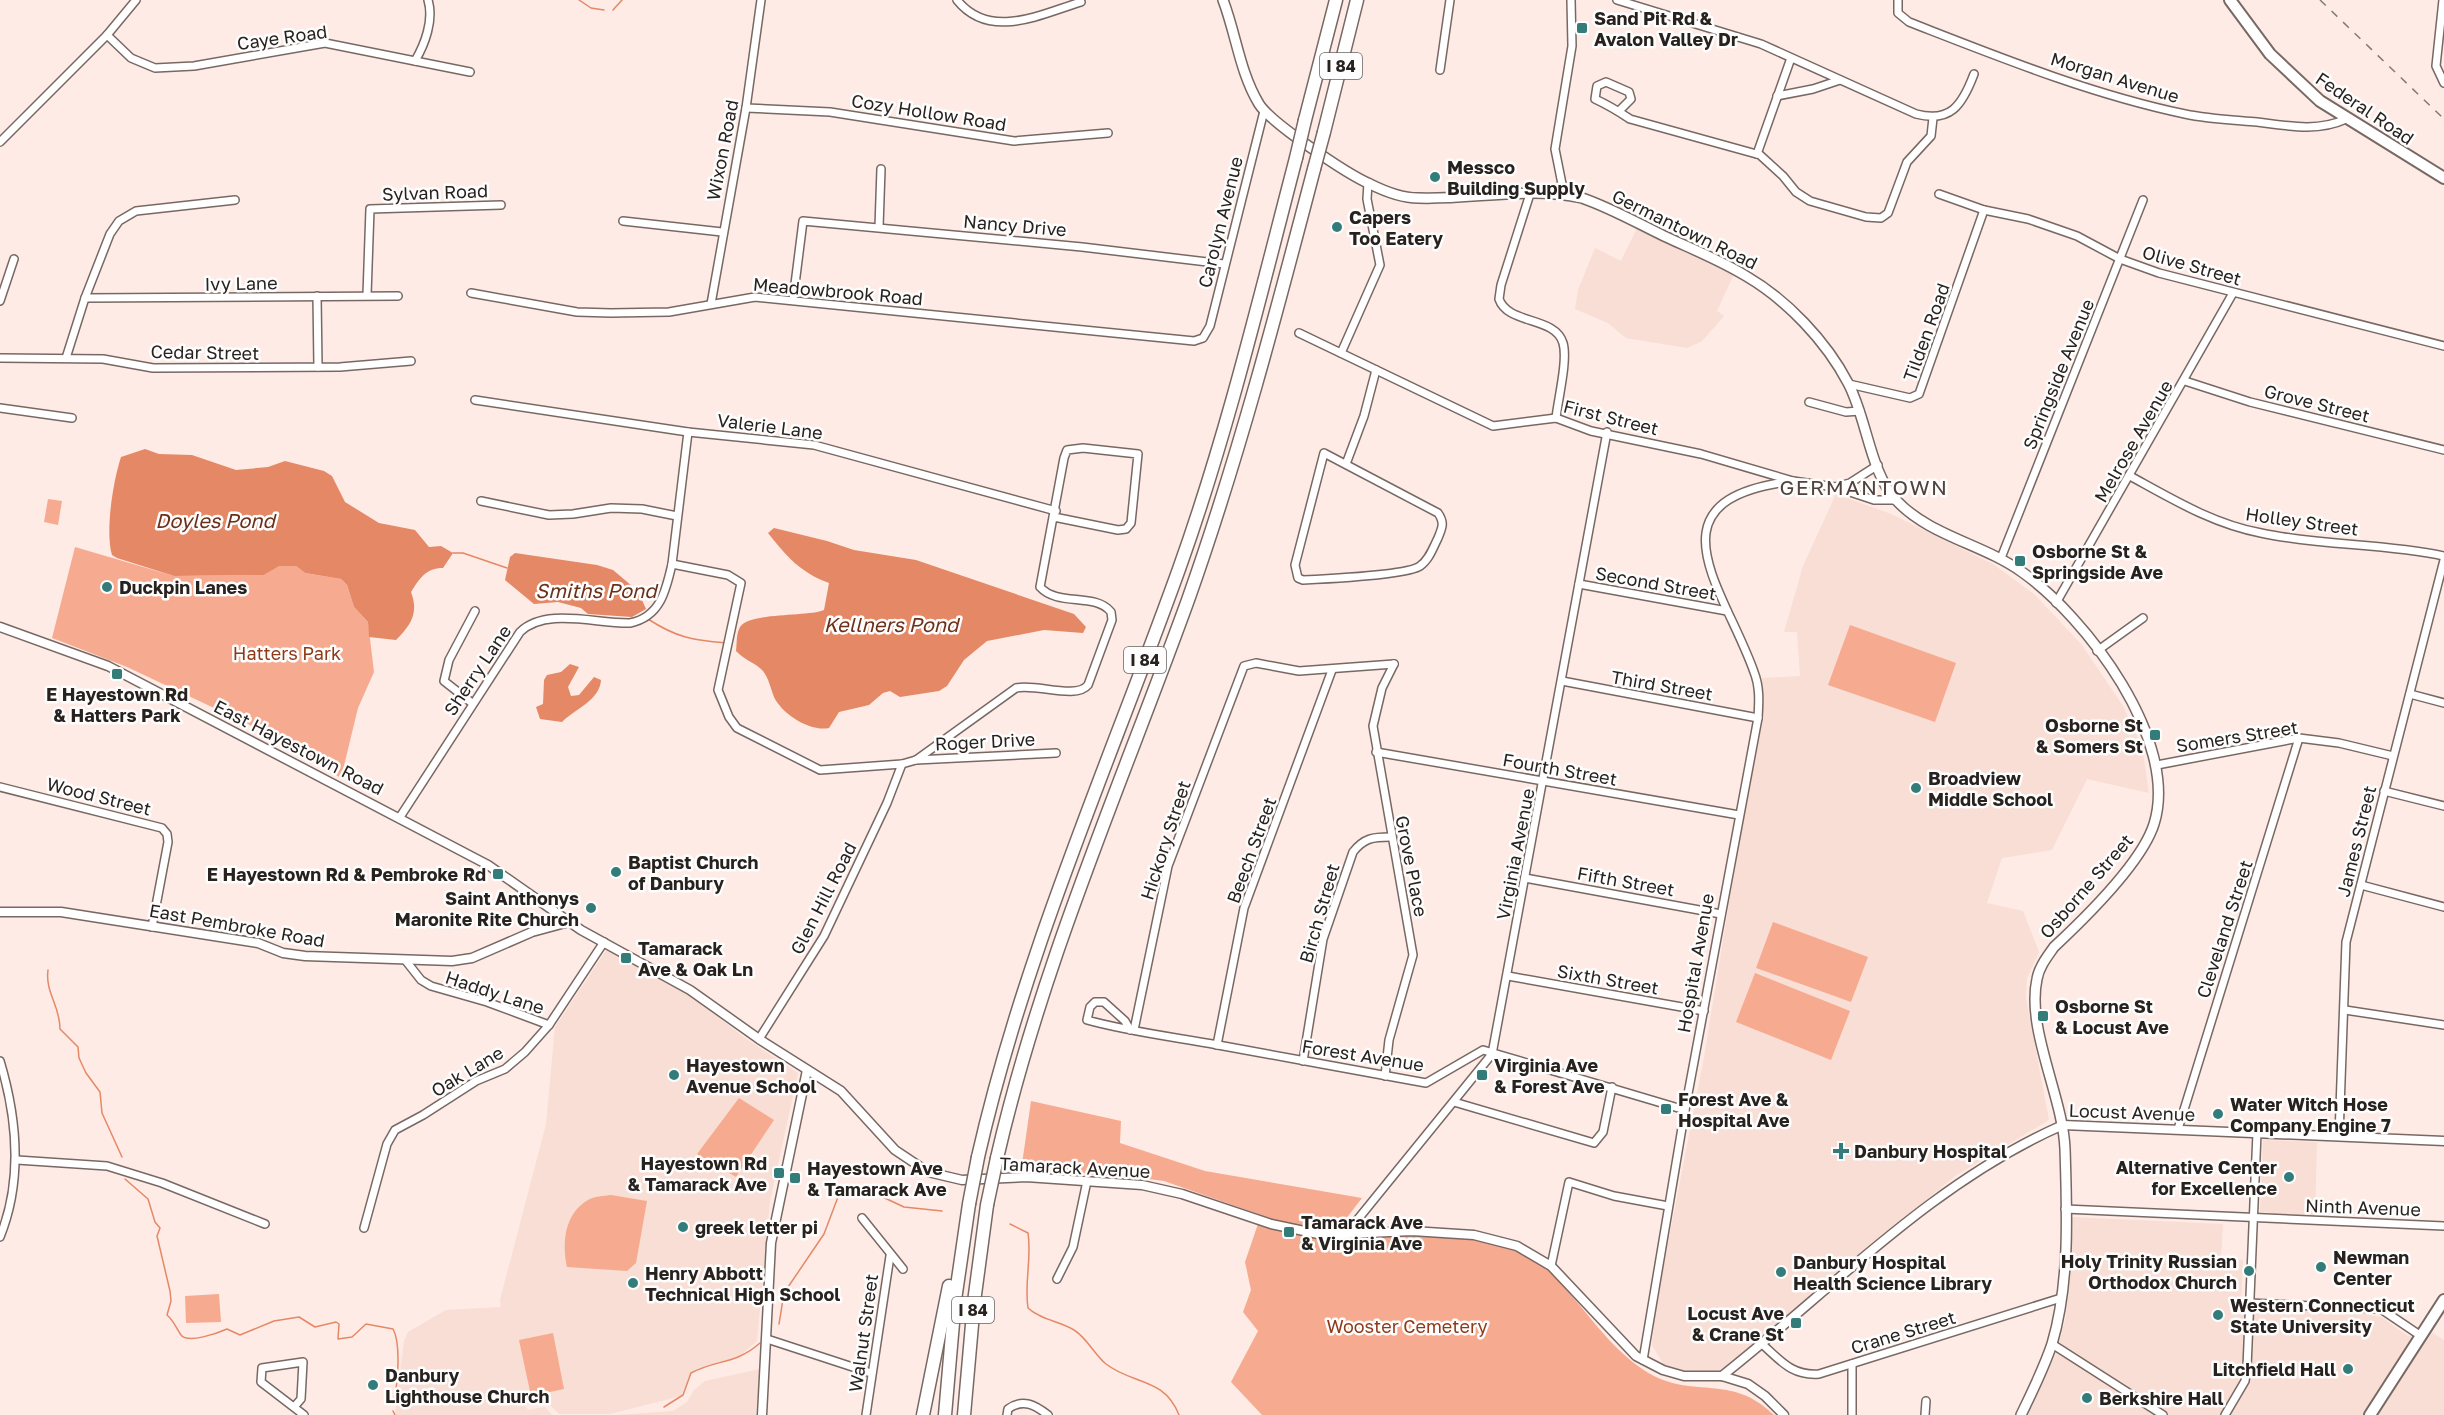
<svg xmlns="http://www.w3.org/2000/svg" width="2444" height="1415" font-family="'Golos Text',sans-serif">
  <rect width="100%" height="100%" fill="#feebe5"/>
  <g fill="#f8ded4">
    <path d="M1637,228l97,46 -17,37 7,5 -22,25 -15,7 -61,-10 -18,-15 -33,-14 3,-19 17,-42 26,13z"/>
    <path d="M1836,494l55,20 102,50 42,31 47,50 41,61 19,41 7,46 -62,-14 -35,71 -50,8 -15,45 36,8 16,41 -12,26 -1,20 23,122 -94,56 -232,194 -33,4 -26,-9 -12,-20 3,-34 49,-254 38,-234 21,-103 -1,-42 38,-2 -3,-44h-13l19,-66z"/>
    <path d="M607,949l71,38 70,53 50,33 -28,128 -13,140 -16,14 -50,18 -10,23 -71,18h-51l-12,-12 -22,3 3,5 17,-3 7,8h-157l9,-74 4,-9 38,-22 55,-3 -1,-7 46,-176 9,-97z"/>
    <path d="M2263,1140l54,2 -2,74 -55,-4z"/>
    <path d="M2072,1217l151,7 -2,34 22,2 -2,48 123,6 17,3 27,19 25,-3 11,7v75h-416l28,-62 10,-36z"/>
    <path d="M760,1369l-4,46h-141l58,-4 14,-9 7,-12 11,-9z"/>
  </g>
  <g fill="#f6ab90">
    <path d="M48,499l14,2 -4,24 -14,-3z"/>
    <path d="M75,547l99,29 90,-1 14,-9h18l9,7 36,6 6,6 7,22 14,15 6,50 -16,36 -17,70 -93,-54 -121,-57 -75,-29z"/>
    <path d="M1850,625l106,38 -21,59 -107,-37z"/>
    <path d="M1773,922l95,35 -17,45 -95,-34z"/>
    <path d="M1755,973l95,38 -19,49 -95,-38z"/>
    <path d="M739,1098l35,22 -38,57 -39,-23z"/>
    <path d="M1031,1101l90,20 -1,22 85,28 157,27 -20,26 -4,15c59,-2 129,-11 185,14 20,9 34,26 48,42 25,29 49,64 85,82 43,20 77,-2 118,38h-512l-31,-33 27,-51 -15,-19 8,-22 -6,-28 16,-47 -97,-34 -31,-4 -112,-6z"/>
    <path d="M611,1195l36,6 -11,62 -9,8 -60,-4c-5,-24 -3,-53 21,-67 6,-4 16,-4 23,-5z"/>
    <path d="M219,1294l2,28 -35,1 -1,-27z"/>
    <path d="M553,1333l11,56 -33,7 -12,-56z"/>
  </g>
  <g fill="#e58866">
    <path d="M145,449l14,5 33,1 44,15 32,-3 17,-6 39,10 8,5 13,26 34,21 36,7 14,17 12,-1 12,7 -10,15c-17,0 -23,10 -32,24 8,21 0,33 -15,48l-27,-3 -1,-15 -14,-15 -7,-22 -6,-6 -36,-6 -9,-7h-17l-15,9 -90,1 -57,-18 -5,-3c-7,-23 1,-74 9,-98z"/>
    <path d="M774,528l53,13 27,9 62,10 158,54 12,13 -3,6 -39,-3 -57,11 -23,19 -17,26 -8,5 -39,6 -10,-6 -7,2 -14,12 -30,7 -10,16c-19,4 -47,-14 -55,-31 -4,-10 -5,-18 -11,-26 -7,-8 -19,-11 -27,-20 1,-7 0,-17 4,-24 9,-15 68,-10 84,-17l5,-27c-28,-10 -43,-27 -61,-50z"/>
    <path d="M515,553l82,12 16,5 25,21 8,18 -14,8 -44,-3 -7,-6 -23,-6 -24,2 -29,-24 5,-23z"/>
    <path d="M570,664l9,3 -11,20 3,9 8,-1 15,-18 7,3c-1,20 -26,29 -39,42l-22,-3 -4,-12 7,-3 1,-24 3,-5 14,-3z"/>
  </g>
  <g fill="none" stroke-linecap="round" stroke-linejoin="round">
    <g stroke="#e58866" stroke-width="1.5">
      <path d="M579,0l12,8 13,2"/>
      <path d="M613,10l9,-10"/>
      <path d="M453,553h10l44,15"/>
      <path d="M648,619c29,19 45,21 78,24"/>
      <path d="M48,970c-3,23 12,35 12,59l18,18 1,11 7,15 14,19 2,21 20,44"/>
      <path d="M125,1179l23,20 7,23 5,6 -3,8 13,55 1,10 -4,14c7,6 9,13 14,20 7,9 37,-2 46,-6l13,6 34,-14 25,-4 16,10 21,-5 3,2 -1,15 14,-2 14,-13 27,5c8,14 5,54 1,70"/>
      <path d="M1010,1224l18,9c4,26 -4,49 0,75 13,12 31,13 46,22 13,8 20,24 32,34 27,21 58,13 73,51"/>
      <path d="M779,1324l5,-31 40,-59 14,-37 7,-8 14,-3 45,21 38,4"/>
      <path d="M664,1407l19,-12 8,-22c26,-14 44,-8 69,-30"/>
      <path d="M393,1411l2,4"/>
    </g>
    <g stroke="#786863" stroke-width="10">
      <g id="minor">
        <path d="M957,0c33,41 84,14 124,2"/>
        <path d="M1617,0l144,44 155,70c34,9 46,-8 58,-40"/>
        <path d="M1898,0v13l11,9c90,35 181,72 276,92 23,5 49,6 72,8 31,4 61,10 89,-3"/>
        <path d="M2443,0l-7,66 8,17"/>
        <path d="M107,35l24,23 24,10 39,-2 131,-23 145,29"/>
        <path d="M415,61c10,-17 19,-41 13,-61"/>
        <path d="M1440,70l10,-70"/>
        <path d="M1777,96l36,-7 27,-9"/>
        <path d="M746,108l84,4 184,29 94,-8"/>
        <path d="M1619,111l12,-12 -2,-7 -23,-10 -9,4 -2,13c13,6 23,12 35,20l130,36 23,21 13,16 14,9 56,16 15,1 7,-5 19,-51 24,-26 2,-18"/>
        <path d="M0,142l107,-107 29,-35"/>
        <path d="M1757,154l34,-96"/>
        <path d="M1530,194l-29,91 -2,14c9,26 56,17 64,44 5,17 -5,56 -7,75"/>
        <path d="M1564,194l-9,-45 17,-103 -1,-46"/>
        <path d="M1939,194l45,16 44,9 49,17 43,23 39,14 285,73"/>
        <path d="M623,221l99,11"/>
        <path d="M879,227l2,-58"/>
        <path d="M471,293l106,19 34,1 58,-1 86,-15 439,44 9,-3 7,-12 54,-215"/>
        <path d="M367,295l3,-86 131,-4"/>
        <path d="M317,296l1,71"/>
        <path d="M85,298l313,-2"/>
        <path d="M793,300l10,-79 279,26 142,17"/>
        <path d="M0,301l14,-42"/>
        <path d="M711,304l35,-196 15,-108"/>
        <path d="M1299,333l194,93 63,-8 35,13 110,23 92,27 42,6 39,13h21"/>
        <path d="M1341,353l39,-88 -13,-66 1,-16"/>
        <path d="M0,358l103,1 50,9 187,-1 71,-6"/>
        <path d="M66,358l19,-60 25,-64 9,-13 17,-10 99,-11"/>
        <path d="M2185,381l65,21 194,48"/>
        <path d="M1849,384l61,14 9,-4 65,-184"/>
        <path d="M475,400l213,32 126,13 242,66"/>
        <path d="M1809,402l37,10 14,-1"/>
        <path d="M0,408l72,10"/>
        <path d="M1324,453l114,60c7,10 4,15 0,25 -5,10 -9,22 -18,28 -12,9 -96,13 -117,14l-5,-2 -3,-13z"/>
        <path d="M1346,464l18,-48 12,-46"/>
        <path d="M2130,476c42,23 83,48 131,57 60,13 123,10 183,23"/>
        <path d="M1835,487l15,-4 28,-18"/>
        <path d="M481,501l68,14 24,-1 38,-6 31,1 35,7"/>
        <path d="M2001,558l142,-358"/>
        <path d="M672,564l56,11 13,8 -23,107 11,27 8,11 83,42 82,-6 14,-4 100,-72c19,-5 60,12 72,-3l24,-65 -1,-8c-16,-20 -53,-5 -71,-25l24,-129 3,-8 16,-2 55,6 -7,69 -5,6 -8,1 -64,-13"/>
        <path d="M1579,584l148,27"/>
        <path d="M2056,603l177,-310"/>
        <path d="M2097,651l46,-33"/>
        <path d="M1562,681l196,37"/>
        <path d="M2410,694l34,9"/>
        <path d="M472,703l-28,-22 5,-21 26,-49"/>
        <path d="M1376,752l363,63"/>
        <path d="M916,760l140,-7"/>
        <path d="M2157,765l142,-27 40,5 54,13"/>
        <path d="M0,787l162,41 5,6 1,8 -16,85"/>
        <path d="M2384,791l60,15"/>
        <path d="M400,817l120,-185c26,-25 76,-8 110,-9 30,-6 36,-32 42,-59l16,-132"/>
        <path d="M1525,878l196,36"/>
        <path d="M2361,885l83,22"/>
        <path d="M406,961l15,19 10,6 56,16 62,23"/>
        <path d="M1508,976l196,35"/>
        <path d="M2345,1010l99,15"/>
        <path d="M1130,1030l-5,-9 -21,-19h-9l-5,5 -3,13c43,12 88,17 131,25 69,12 139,26 208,38l57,-33 202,60"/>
        <path d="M1134,1030l34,-164 76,-200 12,-3 43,8 95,-7"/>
        <path d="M759,1039l65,-103 63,-133 15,-39"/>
        <path d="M1217,1045l27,-137 88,-238"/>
        <path d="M0,1061c17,57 23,119 0,176"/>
        <path d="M1303,1061l20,-122 30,-87c11,-14 20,-15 37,-15"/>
        <path d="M1385,1076l4,-36 24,-85 -40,-229 9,-38 12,-24"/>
        <path d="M1454,1102l140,41 9,-11 9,-45"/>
        <path d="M2178,1129l121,-391"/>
        <path d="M2339,1136l7,-194 98,-382"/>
        <path d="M17,1160l90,6 55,17 103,41"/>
        <path d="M2065,1209l379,17"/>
        <path d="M862,1218l41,51"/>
        <path d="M364,1228l23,-84 8,-14 28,-15 53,-34 29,-12 20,-17 24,-27 55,-83"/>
        <path d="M1349,1234l9,-15 134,-165 115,-622"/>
        <path d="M1551,1266l18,-84 45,14 54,10"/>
        <path d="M1057,1279l16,-32 14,-66"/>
        <path d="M2249,1303l132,6 40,27"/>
        <path d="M767,1339l104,34"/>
        <path d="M1762,1344c19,17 30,32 57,30l242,-76"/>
        <path d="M2052,1344l111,71"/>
        <path d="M1643,1360l42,-250 73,-392c1,-16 2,-31 -4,-46 -29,-83 -111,-173 39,-191"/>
        <path d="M294,1407l7,-8 2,-37 -41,6 -1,14 43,33"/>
        <path d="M866,1415l24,-159"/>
        <path d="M1007,1415l1,-6c15,-11 27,-4 40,6"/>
        <path d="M1852,1415v-51"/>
        <path d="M1925,1415l1,-14"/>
        <path d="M2225,1415l20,-34 2,-14 10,-234"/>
      </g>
    </g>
    <g stroke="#786863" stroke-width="11">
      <g id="tertiary">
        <path d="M0,627l108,39 380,199 93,65 109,60 69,49 82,52 54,59 33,22 34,8 64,-3 116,8 40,9 89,30 52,11 89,-4 62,4 43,11 34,20 85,90 27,14 21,6h38l26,8 17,12 19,19"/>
        <path d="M0,912h61l197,31 25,10 22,3 147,5 20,-3 60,-26 37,-10"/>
        <path d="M1722,1376c109,-86 212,-195 341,-251l381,16"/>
        <path d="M762,1415l9,-172 36,-173"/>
      </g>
    </g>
    <g stroke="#786863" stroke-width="12">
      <path id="secondary" d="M1223,0c13,34 17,73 36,104 12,19 88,70 111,80 14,7 32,14 48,14 55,2 109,-12 164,0 29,10 55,25 82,38 28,13 56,24 82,40 41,24 80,65 102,107 19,35 22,91 49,118 33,35 86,43 125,71 64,45 158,169 132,252 -12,38 -70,95 -100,123 -7,10 -15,20 -17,32 -11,50 26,118 28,170 2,63 5,134 -13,195 -8,24 -20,48 -31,71"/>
    </g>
    <g stroke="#786863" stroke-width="14">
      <g id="primary">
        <path d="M2230,0l40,54 50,47 124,77"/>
        <path d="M2370,1415l74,-115"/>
      </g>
    </g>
    <g stroke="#786863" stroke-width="15">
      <g id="motorway">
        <path d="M1305,120l31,-120"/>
        <path d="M1324,132l33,-132"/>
        <path d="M978,1157c46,-203 131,-393 201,-588 48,-134 81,-273 117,-411"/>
        <path d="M997,1158c44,-192 124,-373 191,-558 50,-141 88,-286 126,-431"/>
        <path d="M923,1415l26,-129"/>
        <path d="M945,1415l10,-115 14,-96"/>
        <path d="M964,1415l10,-113 13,-97"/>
      </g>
    </g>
    <use href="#minor" stroke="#fff" stroke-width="7"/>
    <use href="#tertiary" stroke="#fff" stroke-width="8"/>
    <use href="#secondary" stroke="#fff" stroke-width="9"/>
    <use href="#primary" stroke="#fff" stroke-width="10"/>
    <use href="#motorway" stroke="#fff" stroke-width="12"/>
    <path stroke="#847974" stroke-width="1.5" stroke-dasharray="8 8" stroke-linecap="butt" d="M2320,0l124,119"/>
    <g stroke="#786863" stroke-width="15" stroke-linecap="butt">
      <g id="motorway-bridge">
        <path d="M1296,158l9,-38"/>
        <path d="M1314,169l10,-37"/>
        <path d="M969,1204l9,-47"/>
        <path d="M987,1205l10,-47"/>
      </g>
    </g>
    <use href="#motorway-bridge" stroke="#fff" stroke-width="12"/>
  </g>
  <g fill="#347c79" stroke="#fdfdfd" stroke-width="2">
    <rect x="1576" y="22" width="12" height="12" rx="3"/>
    <circle cx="1435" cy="177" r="6"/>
    <circle cx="1337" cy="227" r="6"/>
    <rect x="2014" y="555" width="12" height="12" rx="3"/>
    <circle cx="107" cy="587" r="6"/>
    <rect x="111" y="668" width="12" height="12" rx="3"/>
    <rect x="2149" y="729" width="12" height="12" rx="3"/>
    <circle cx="1916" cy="788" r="6"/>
    <circle cx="616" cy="872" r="6"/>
    <rect x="492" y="868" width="12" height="12" rx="3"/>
    <circle cx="591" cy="908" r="6"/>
    <rect x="620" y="952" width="12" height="12" rx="3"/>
    <rect x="2037" y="1010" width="12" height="12" rx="3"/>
    <circle cx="674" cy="1075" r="6"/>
    <rect x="1476" y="1069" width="12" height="12" rx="3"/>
    <rect x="1660" y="1103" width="12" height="12" rx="3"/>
    <circle cx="2218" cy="1114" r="6"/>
    <path d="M1838 1142h6v6h6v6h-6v6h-6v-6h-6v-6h6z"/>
    <rect x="773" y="1167" width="12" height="12" rx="3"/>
    <circle cx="2289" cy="1177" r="6"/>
    <rect x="789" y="1172" width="12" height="12" rx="3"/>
    <circle cx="683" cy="1227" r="6"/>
    <rect x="1283" y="1226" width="12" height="12" rx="3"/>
    <circle cx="2321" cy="1267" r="6"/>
    <circle cx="2249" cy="1271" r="6"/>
    <circle cx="1781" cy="1272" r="6"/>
    <circle cx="633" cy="1283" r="6"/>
    <circle cx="2218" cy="1315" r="6"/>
    <rect x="1790" y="1317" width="12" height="12" rx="3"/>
    <circle cx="2348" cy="1369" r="6"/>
    <circle cx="373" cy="1385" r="6"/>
    <circle cx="2087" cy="1398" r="6"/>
  </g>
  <g text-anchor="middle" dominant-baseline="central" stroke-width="5" stroke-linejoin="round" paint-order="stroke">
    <g fill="#fdfdfd" stroke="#686462" stroke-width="1.5">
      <rect x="1320" y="53" width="42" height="26" rx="4.5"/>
      <rect x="1124" y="647" width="42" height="26" rx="4.5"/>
      <rect x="952" y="1297" width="42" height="26" rx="4.5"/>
    </g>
    <g font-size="16" font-weight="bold" fill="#28221f">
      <text x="1341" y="66">I 84</text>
      <text x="1145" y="660">I 84</text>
      <text x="973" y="1310">I 84</text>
    </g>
    <g font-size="18" font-weight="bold" fill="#28221f" stroke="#fdfdfd" text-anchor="start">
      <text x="1594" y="18">Sand Pit Rd &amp;<tspan x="1594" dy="21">Avalon Valley Dr</tspan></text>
      <text x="1447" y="167">Messco<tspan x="1447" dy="21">Building Supply</tspan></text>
      <text x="1349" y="217">Capers<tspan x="1349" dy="21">Too Eatery</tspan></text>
      <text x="2032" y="551">Osborne St &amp;<tspan x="2032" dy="21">Springside Ave</tspan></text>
      <text x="119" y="587">Duckpin Lanes</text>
      <text x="117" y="694" text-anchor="middle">E Hayestown Rd<tspan x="117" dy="21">&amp; Hatters Park</tspan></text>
      <text x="2143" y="725" text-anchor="end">Osborne St<tspan x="2143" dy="21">&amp; Somers St</tspan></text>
      <text x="1928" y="778">Broadview<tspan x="1928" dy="21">Middle School</tspan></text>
      <text x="628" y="862">Baptist Church<tspan x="628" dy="21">of Danbury</tspan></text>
      <text x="486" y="874" text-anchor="end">E Hayestown Rd &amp; Pembroke Rd</text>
      <text x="579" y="898" text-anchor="end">Saint Anthonys<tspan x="579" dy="21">Maronite Rite Church</tspan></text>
      <text x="638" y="948">Tamarack<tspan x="638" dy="21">Ave &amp; Oak Ln</tspan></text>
      <text x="2055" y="1006">Osborne St<tspan x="2055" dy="21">&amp; Locust Ave</tspan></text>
      <text x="686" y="1065">Hayestown<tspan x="686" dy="21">Avenue School</tspan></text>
      <text x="1494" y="1065">Virginia Ave<tspan x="1494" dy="21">&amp; Forest Ave</tspan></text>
      <text x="1678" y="1099">Forest Ave &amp;<tspan x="1678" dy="21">Hospital Ave</tspan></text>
      <text x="2230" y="1104">Water Witch Hose<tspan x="2230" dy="21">Company Engine 7</tspan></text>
      <text x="1854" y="1151">Danbury Hospital</text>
      <text x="767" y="1163" text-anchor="end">Hayestown Rd<tspan x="767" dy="21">&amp; Tamarack Ave</tspan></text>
      <text x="2277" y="1167" text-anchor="end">Alternative Center<tspan x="2277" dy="21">for Excellence</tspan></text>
      <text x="807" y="1168">Hayestown Ave<tspan x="807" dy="21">&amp; Tamarack Ave</tspan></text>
      <text x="1301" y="1222">Tamarack Ave<tspan x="1301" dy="21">&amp; Virginia Ave</tspan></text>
      <text x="695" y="1227">greek letter pi</text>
      <text x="2333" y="1257">Newman<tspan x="2333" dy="21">Center</tspan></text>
      <text x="2237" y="1261" text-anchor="end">Holy Trinity Russian<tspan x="2237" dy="21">Orthodox Church</tspan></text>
      <text x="1793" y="1262">Danbury Hospital<tspan x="1793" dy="21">Health Science Library</tspan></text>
      <text x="645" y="1273">Henry Abbott<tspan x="645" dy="21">Technical High School</tspan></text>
      <text x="2230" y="1305">Western Connecticut<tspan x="2230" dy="21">State University</tspan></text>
      <text x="1784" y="1313" text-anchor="end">Locust Ave<tspan x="1784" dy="21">&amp; Crane St</tspan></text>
      <text x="2336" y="1369" text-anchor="end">Litchfield Hall</text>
      <text x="385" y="1375">Danbury<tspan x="385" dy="21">Lighthouse Church</tspan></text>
      <text x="2099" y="1398">Berkshire Hall</text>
    </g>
    <g font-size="18" fill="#28221f" stroke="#fdfdfd">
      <text transform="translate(282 37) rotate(-8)">Caye Road</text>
      <text transform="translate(2115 77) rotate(17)">Morgan Avenue</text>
      <text transform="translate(2365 108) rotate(34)">Federal Road</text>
      <text transform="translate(929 112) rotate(9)">Cozy Hollow Road</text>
      <text transform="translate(722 150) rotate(-79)">Wixon Road</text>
      <text transform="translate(435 192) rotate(-2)">Sylvan Road</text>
      <text transform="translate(1220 222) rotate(-76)">Carolyn Avenue</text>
      <text transform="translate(1015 225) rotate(5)">Nancy Drive</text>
      <text transform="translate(1685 229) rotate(26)">Germantown Road</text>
      <text transform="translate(2192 265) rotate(16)">Olive Street</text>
      <text transform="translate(241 283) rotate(-1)">Ivy Lane</text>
      <text transform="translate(838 291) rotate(5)">Meadowbrook Road</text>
      <text transform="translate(1926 332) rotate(-70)">Tilden Road</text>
      <text transform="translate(205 352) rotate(1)">Cedar Street</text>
      <text transform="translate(2058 374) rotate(-68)">Springside Avenue</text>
      <text transform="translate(2317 403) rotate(14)">Grove Street</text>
      <text transform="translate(1611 417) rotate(14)">First Street</text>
      <text transform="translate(770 426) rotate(7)">Valerie Lane</text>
      <text transform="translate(2133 441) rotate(-60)">Melrose Avenue</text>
      <text transform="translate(2302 521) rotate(8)">Holley Street</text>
      <text transform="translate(1656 583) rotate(10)">Second Street</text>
      <text transform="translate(477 670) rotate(-56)">Sherry Lane</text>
      <text transform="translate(1662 685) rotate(10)">Third Street</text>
      <text transform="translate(2237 736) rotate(-9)">Somers Street</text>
      <text transform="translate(985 741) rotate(-3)">Roger Drive</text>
      <text transform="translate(299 747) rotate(27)">East Hayestown Road</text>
      <text transform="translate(1560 769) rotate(10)">Fourth Street</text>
      <text transform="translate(99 796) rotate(14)">Wood Street</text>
      <text transform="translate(1165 840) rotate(-72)">Hickory Street</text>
      <text transform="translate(2356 841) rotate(-76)">James Street</text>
      <text transform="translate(1251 850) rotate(-70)">Beech Street</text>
      <text transform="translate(1515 854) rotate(-79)">Virginia Avenue</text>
      <text transform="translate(1412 866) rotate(79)">Grove Place</text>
      <text transform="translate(1626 881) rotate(10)">Fifth Street</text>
      <text transform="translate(2086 886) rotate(-49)">Osborne Street</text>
      <text transform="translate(823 898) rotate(-63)">Glen Hill Road</text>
      <text transform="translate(1319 913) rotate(-74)">Birch Street</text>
      <text transform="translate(237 925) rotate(10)">East Pembroke Road</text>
      <text transform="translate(2224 929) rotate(-72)">Cleveland Street</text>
      <text transform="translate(1695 963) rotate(-80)">Hospital Avenue</text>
      <text transform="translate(1608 979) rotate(10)">Sixth Street</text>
      <text transform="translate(495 992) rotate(18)">Haddy Lane</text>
      <text transform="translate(1363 1055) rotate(9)">Forest Avenue</text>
      <text transform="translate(467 1071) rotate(-31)">Oak Lane</text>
      <text transform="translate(2132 1112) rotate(2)">Locust Avenue</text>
      <text transform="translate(1075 1167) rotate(3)">Tamarack Avenue</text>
      <text transform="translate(2363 1207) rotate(2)">Ninth Avenue</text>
      <text transform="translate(1903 1332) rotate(-17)">Crane Street</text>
      <text transform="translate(863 1333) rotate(-82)">Walnut Street</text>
    </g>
    <g font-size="18" fill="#8e3a18" stroke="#fdfdfd">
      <text x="287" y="653">Hatters Park</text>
      <text x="1407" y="1326">Wooster Cemetery</text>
    </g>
    <g font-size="20" font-style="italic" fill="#6c3019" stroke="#fdfdfd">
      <text x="215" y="520">Doyles Pond</text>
      <text x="596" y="590">Smiths Pond</text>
      <text x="891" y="624">Kellners Pond</text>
    </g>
    <g font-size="21" letter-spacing="1.5" fill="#51423d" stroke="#fdfdfd">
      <text x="1864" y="487">GERMANTOWN</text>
    </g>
  </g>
</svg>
